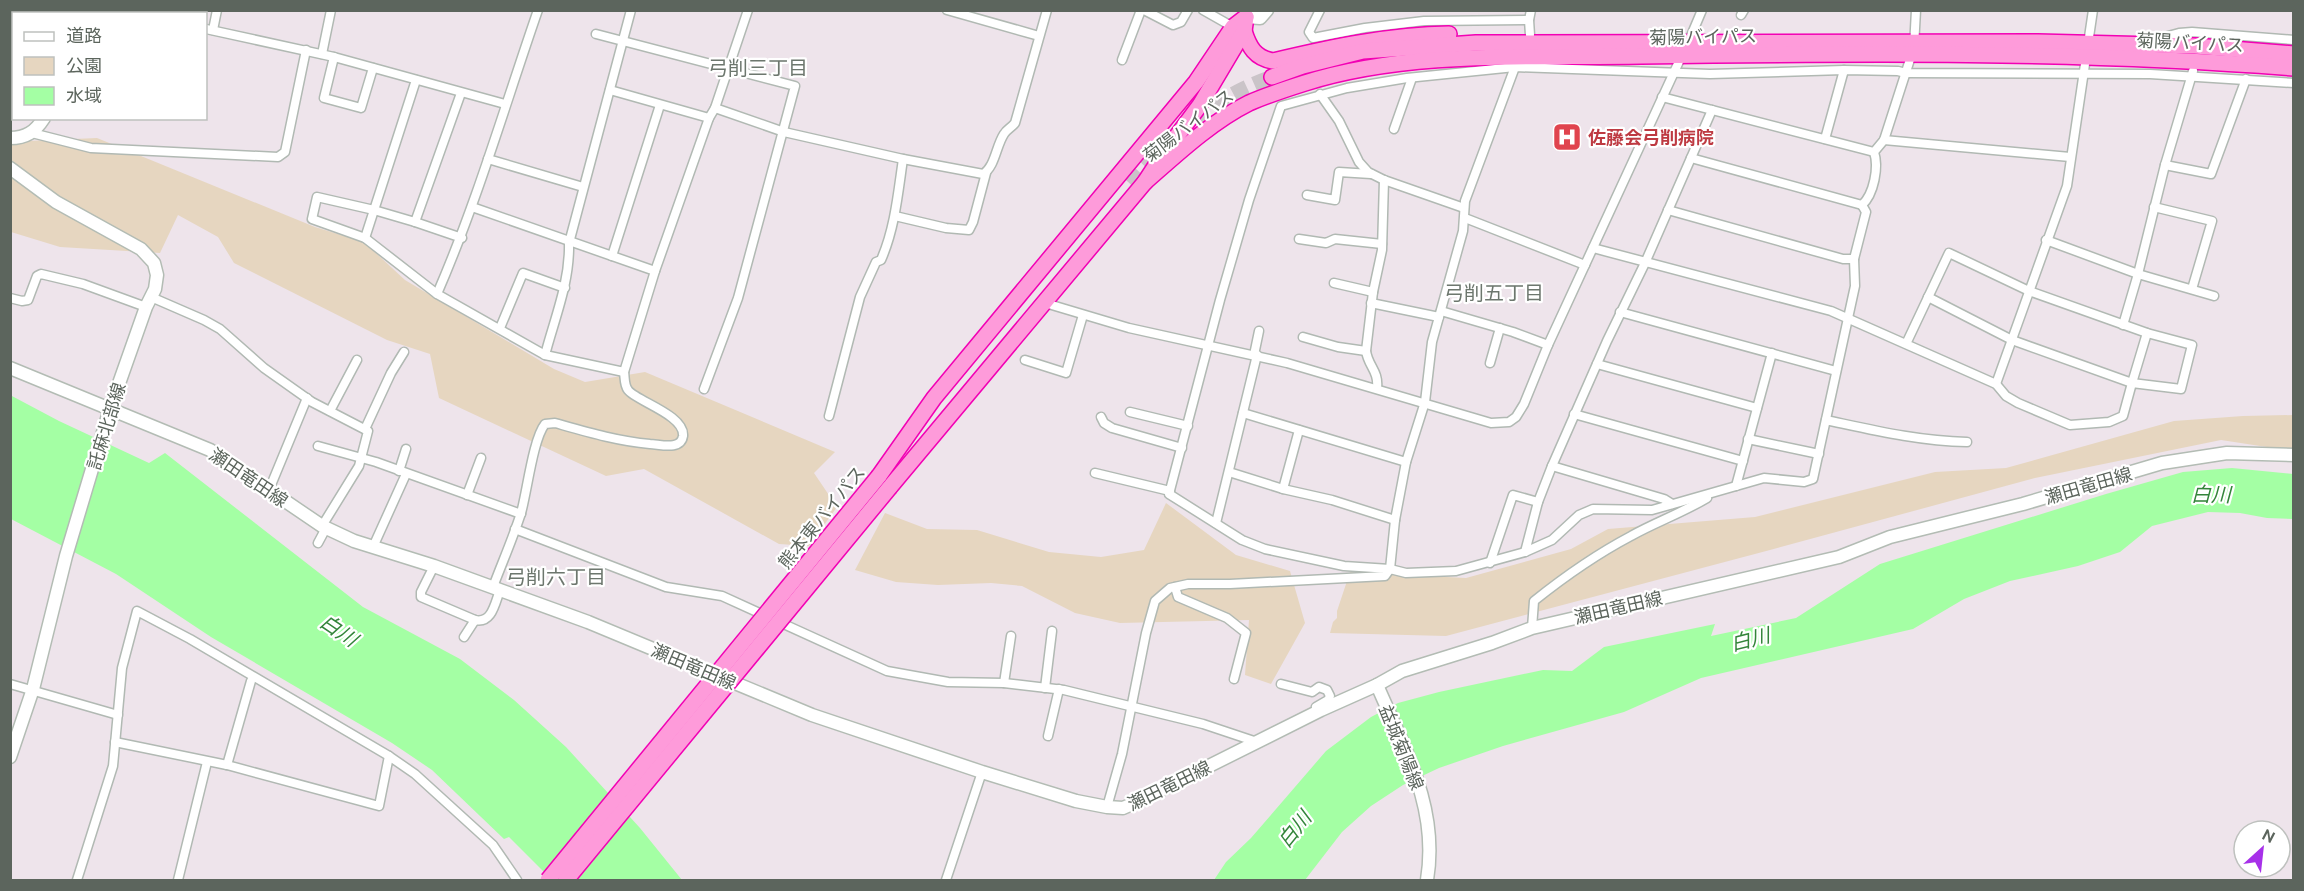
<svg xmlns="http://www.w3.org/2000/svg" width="2304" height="891" font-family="Ubuntu,'Noto Sans JP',sans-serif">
  <rect width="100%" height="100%" fill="#eee4eb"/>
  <g fill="#e6d6c0">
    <path d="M10,134l18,7 69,-3 218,89 49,15 41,38 149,89 31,13 60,-10 190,80 -21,21 23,34 -28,39 -30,-2 -135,-75 -38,7 -167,-78 -9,-44 -43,-14 -153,-77 -16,-26 -40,-22 -18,38 -100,-6 -49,-15z"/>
    <path d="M2293,415v36l-72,-11 -186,38 -265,72 -324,86 -116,-3 3,-11 4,-4v-7l13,-39 116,6 105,-29 37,-20 147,-12 180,-45 71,-4 168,-47 69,-5z"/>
    <path d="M1166,503l70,52 54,16 15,52 -34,61 -26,-9 4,-55 -129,3 -45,-10 -53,-27 -31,-3 -53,2 -42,-3 -41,-12 30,-57 42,16 50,1 72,22 52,5 43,-7z"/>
  </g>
  <g fill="#a4ffa4">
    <path d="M10,395l49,26 90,42 16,-10 198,154 97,52 54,41 52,47 74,81 42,52h-130l-43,-43 -5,2 -72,-69 -40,-27 -181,-106 -95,-63 -105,-55z"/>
    <path d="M2232,468l61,6v45l-26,-1 -27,-5 -32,-1 -56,14 -32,26 -42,14 -68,15 -46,18 -51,30 -212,49 -77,34 -121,34 -64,22 -36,17 -32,21 -29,26 -37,48h-91l12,-18 25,-24 75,-87 45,-34 27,-14 41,-11 104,-22 29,1 32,-24 111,-23 -4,12 85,-18 84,-54 226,-70 77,-22z"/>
  </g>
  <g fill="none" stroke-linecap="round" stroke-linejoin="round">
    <path stroke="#cac4c8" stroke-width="15" stroke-dasharray="15 8" stroke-linecap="butt" d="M1127,181c41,-44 88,-84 145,-104"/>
    <g stroke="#b1b9b3" stroke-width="11">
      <g id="minor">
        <path d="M126,10l14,4"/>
        <path d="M947,10l92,26"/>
        <path d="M1144,10l29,15 8,-3 7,-12"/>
        <path d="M1203,10l30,17"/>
        <path d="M1320,10l-11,22 4,6 52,-10 59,-7 105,-1"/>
        <path d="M1741,15l3,-5"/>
        <path d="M206,29l128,28 171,47"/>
        <path d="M213,30l4,-20"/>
        <path d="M596,34l199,52 -57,212 -34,91"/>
        <path d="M1530,35l-1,-15 2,-10"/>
        <path d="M2150,41l29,-8 13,-1 102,8"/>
        <path d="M1688,43l14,-33"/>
        <path d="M322,54l9,-44"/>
        <path d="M334,57l-10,41 37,10 12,-40"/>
        <path d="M1122,60l19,-50"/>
        <path d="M610,90l99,28"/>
        <path d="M461,93l-46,129 -41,-12 -57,-13 -5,22 53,19 72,56 108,61 79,17 31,-101 54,-153 6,-10 33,-98"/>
        <path d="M1320,94l19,27 20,41 9,10 16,8 80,28"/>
        <path d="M1662,97l212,55"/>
        <path d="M715,108l69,24 119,27 80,15c12,-7 13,-28 21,-40 3,-5 7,-6 11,-11l32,-113"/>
        <path d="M1394,129l18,-51"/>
        <path d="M32,133l59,15 187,9 7,-5 21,-102"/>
        <path d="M1825,139l19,-69"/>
        <path d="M1884,140l186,17"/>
        <path d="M1691,158l171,47"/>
        <path d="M488,159l95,28"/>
        <path d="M2165,165l46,9 35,-95"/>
        <path d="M1307,195l28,5 4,-28 32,2"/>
        <path d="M1862,205l4,7 -12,47 1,27 -42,193 -9,3 -40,-4 -112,32 -59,-1 -14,6 -27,25 -27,12 -69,19 -50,2 -16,-4 -46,-3 -79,-17 -23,-9 -73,-46 51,-194 29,-100 32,-94 66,-18 60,-10 108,-11 195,7 134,-4 54,1 8,2 244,1 144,9"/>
        <path d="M1862,205c12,-11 17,-38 12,-53l10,-12 30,-93 2,-37"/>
        <path d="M472,207l183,64"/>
        <path d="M2154,207l58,14 -20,68"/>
        <path d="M1668,210l175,49h11"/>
        <path d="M895,216l51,12 23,2 4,-8 13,-49"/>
        <path d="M1465,218l120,47"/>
        <path d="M415,222l47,16"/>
        <path d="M365,238l51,-158"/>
        <path d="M1299,239l27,4 9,-4 47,5"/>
        <path d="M2046,240l92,34 76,22"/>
        <path d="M1593,248l238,63c55,24 110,49 165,73l10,12 12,7 52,22 39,-3 14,-6 9,-33 49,6 11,-44 -45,-12 -118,-42 -80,-38 -43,91"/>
        <path d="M612,256l48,-151"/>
        <path d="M1334,283l39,9"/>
        <path d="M437,294c40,-92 68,-189 101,-284"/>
        <path d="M151,297l53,23 16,9 44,39 48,34 56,29 -9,35 -37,60"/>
        <path d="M1928,297l84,43 120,43 15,-50"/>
        <path d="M10,298l12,3 6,-1 9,-24 4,-2 42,10 63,23"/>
        <path d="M1045,303l84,25 158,35 204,60 18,-1 7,-5 8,-13 24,-59 134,-290"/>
        <path d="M1371,303l68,14"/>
        <path d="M1441,311l72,21 35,13"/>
        <path d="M1620,312l216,59"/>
        <path d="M2123,325l15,-51 27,-109 28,-94"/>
        <path d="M500,328l23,-55 42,15"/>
        <path d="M1303,337l35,10 28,4"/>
        <path d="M545,355c10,-38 25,-73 24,-112l62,-233"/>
        <path d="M1254,355l5,-24"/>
        <path d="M1025,360l41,13 17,-58"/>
        <path d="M1490,363l10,-35"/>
        <path d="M1597,364l160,44"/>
        <path d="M1996,384l71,-198 26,-176"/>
        <path d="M1377,388c2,-17 -9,-22 -11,-37l7,-59 9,-42 2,-70"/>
        <path d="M330,411l27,-51"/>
        <path d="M1130,412l58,14"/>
        <path d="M1243,413l163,49"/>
        <path d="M1574,414l169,47"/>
        <path d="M829,416l31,-119 16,-35 5,-2c14,-32 17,-67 22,-101"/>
        <path d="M1101,417l3,6 8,5 70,20"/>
        <path d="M1826,420c47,10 92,21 141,22"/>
        <path d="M365,429l26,-56 13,-21"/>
        <path d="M1748,439l71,15"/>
        <path d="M318,446l58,16 145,52"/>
        <path d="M1552,466l112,33 8,5"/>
        <path d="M399,471l7,-22"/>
        <path d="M1229,472l54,17 49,11 63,20"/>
        <path d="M1095,473l75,18"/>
        <path d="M1736,486l36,-133"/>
        <path d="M1283,489l16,-59"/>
        <path d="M269,490l38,-92"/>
        <path d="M467,495l14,-37"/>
        <path d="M1216,523l41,-168"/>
        <path d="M515,529l151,58 56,9 165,75 61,11 56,1 60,7 139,34 54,18"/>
        <path d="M318,543l8,-15"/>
        <path d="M373,547l33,-73"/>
        <path d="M1525,552l13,-50 14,-36 55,-125 38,-78 67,-153"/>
        <path d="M1490,563l23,-68 25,7"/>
        <path d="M434,566l-13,26v5l54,23c17,4 20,-17 25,-30"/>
        <path d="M493,587c9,-24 20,-49 28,-74 6,-21 12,-74 24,-89l10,-1c32,9 62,18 95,21 9,0 31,7 33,-8 2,-21 -47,-35 -55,-46 -4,-5 -3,-12 -4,-18"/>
        <path d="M1175,587l3,10 49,21 19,15 -12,46"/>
        <path d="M1532,628l2,-27c30,-24 63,-47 97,-65 25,-14 51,-23 76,-38"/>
        <path d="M464,637l11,-17"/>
        <path d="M1004,683l7,-47"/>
        <path d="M10,684l108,31"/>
        <path d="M1281,684l31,8 7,-5 8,3 3,6 -2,4 -12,7"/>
        <path d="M1045,688l7,-57"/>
        <path d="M1048,736l11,-47"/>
        <path d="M115,742l112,23 152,41 10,-50 26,18 78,71 24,35"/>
        <path d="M227,765l24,-84"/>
        <path d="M1107,807l15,-53 24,-121 9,-32 15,-13 18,-4h42l155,-8 5,-7 5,-49 11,-58 19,-60 7,-60 31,-111 2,-30 50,-134"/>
        <path d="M77,880l36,-114 9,-98 15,-57 53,28 199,117"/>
        <path d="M178,880l29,-118"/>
        <path d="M946,880l36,-108"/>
      </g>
    </g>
    <g stroke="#b3bcb4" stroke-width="15">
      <g id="secondary">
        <path d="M79,14l1,-4"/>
        <path d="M1246,17l14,1 7,-8"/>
        <path d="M10,138c16,0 25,-6 34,-20"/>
        <path d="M10,168l46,34 85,47 13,14 3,12 -2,14 -9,18 -36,102 -44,147 -33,133 -23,68"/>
        <path d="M10,368l200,82 112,76 32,15 80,25 154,56 224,93 170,57 94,29 31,6 16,1 16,-7 182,-91 56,-25 25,-14 90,-28 40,-15 307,-71 51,-20 133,-33 139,-41 65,-10 67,2"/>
        <path d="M1377,685c28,65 62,123 50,195"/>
      </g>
    </g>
    <g stroke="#f201b4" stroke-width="18">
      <g id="trunk">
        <path d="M1244,31c5,16 11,27 29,30 59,-14 116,-26 176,-27"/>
        <path d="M1272,77l31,-11 60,-15 113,-8 562,-1 157,4 99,8"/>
        <path d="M1145,182c32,-28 66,-60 104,-79 18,-8 37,-14 56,-20 103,-33 228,-25 336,-27 218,-3 435,-5 653,12"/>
        <path d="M879,476l55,-78 262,-316 37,-55 13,-10"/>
        <path d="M890,487l255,-305 17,-26 38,-51 44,-74 2,-14"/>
      </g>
    </g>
    <use href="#minor" stroke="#fff" stroke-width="8"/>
    <use href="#secondary" stroke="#fff" stroke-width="12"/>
    <use href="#trunk" stroke="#fe9bda" stroke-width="15"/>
    <g stroke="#f201b4" stroke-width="18" stroke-linecap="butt">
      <g id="trunk-bridge">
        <path d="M548,880l331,-404"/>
        <path d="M566,880l324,-393"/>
      </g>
    </g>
    <use href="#trunk-bridge" stroke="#fe9bda" stroke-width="15"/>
  </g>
  <defs>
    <g id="hospital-square" transform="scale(1.5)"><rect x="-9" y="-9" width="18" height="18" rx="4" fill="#e0444e" stroke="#fff"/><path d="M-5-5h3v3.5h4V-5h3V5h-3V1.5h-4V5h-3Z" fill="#fff"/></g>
  </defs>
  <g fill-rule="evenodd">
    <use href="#hospital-square" x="1567" y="137"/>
  </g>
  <g text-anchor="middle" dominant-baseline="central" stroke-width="4.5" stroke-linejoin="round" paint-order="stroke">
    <g font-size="18" fill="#5c655d" stroke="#fff">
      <text transform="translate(1703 36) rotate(-1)">菊陽バイパス</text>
      <text transform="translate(2190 42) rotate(3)">菊陽バイパス</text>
      <text transform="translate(1188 125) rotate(-37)">菊陽バイパス</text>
      <text transform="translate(106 426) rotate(-73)">託麻北部線</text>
      <text transform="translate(249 477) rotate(34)">瀬田竜田線</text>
      <text transform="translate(2088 485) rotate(-16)">瀬田竜田線</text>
      <text transform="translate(821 517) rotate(-51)">熊本東バイパス</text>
      <text transform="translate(1618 607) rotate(-13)">瀬田竜田線</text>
      <text transform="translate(694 666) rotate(23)">瀬田竜田線</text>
      <text transform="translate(1402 747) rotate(68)">益城菊陽線</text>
      <text transform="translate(1169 785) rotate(-26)">瀬田竜田線</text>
    </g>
    <g font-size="18" font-weight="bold" fill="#be3a42" stroke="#fff" text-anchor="start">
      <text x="1588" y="137">佐藤会弓削病院</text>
    </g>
    <g font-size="20" fill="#6d776e" stroke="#fff">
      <text x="758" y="67">弓削三丁目</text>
      <text x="1494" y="292">弓削五丁目</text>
      <text x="556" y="576">弓削六丁目</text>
    </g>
    <g font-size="20" font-style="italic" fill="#33853a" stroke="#fff">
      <text transform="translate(2211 494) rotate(1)">白川</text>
      <text transform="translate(339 630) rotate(34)">白川</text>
      <text transform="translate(1750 639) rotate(-14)">白川</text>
      <text transform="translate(1294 829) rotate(-51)">白川</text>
    </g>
  </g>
  <rect width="2304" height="891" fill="none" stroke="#5c655d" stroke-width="24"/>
  <rect x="12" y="12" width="195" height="108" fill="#ffffff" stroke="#bec1be" stroke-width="1.5"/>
  <rect x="24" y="32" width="30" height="9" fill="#ffffff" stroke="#bec1be" stroke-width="1.5"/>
  <text x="66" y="42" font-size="18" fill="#5c655d">道路</text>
  <rect x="24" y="57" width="30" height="18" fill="#e6d6c0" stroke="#bec1be" stroke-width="1.5"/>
  <text x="66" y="72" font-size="18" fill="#5c655d">公園</text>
  <rect x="24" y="87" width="30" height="18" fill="#a4ffa4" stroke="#bec1be" stroke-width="1.5"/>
  <text x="66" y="102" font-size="18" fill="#5c655d">水域</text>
  <g transform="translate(2262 849) rotate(27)"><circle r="28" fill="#ffffff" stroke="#bec1be" stroke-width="1.5"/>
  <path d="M0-4.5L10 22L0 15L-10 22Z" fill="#a730e9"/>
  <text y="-9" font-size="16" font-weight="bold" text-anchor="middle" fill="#5c655d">N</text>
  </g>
</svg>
